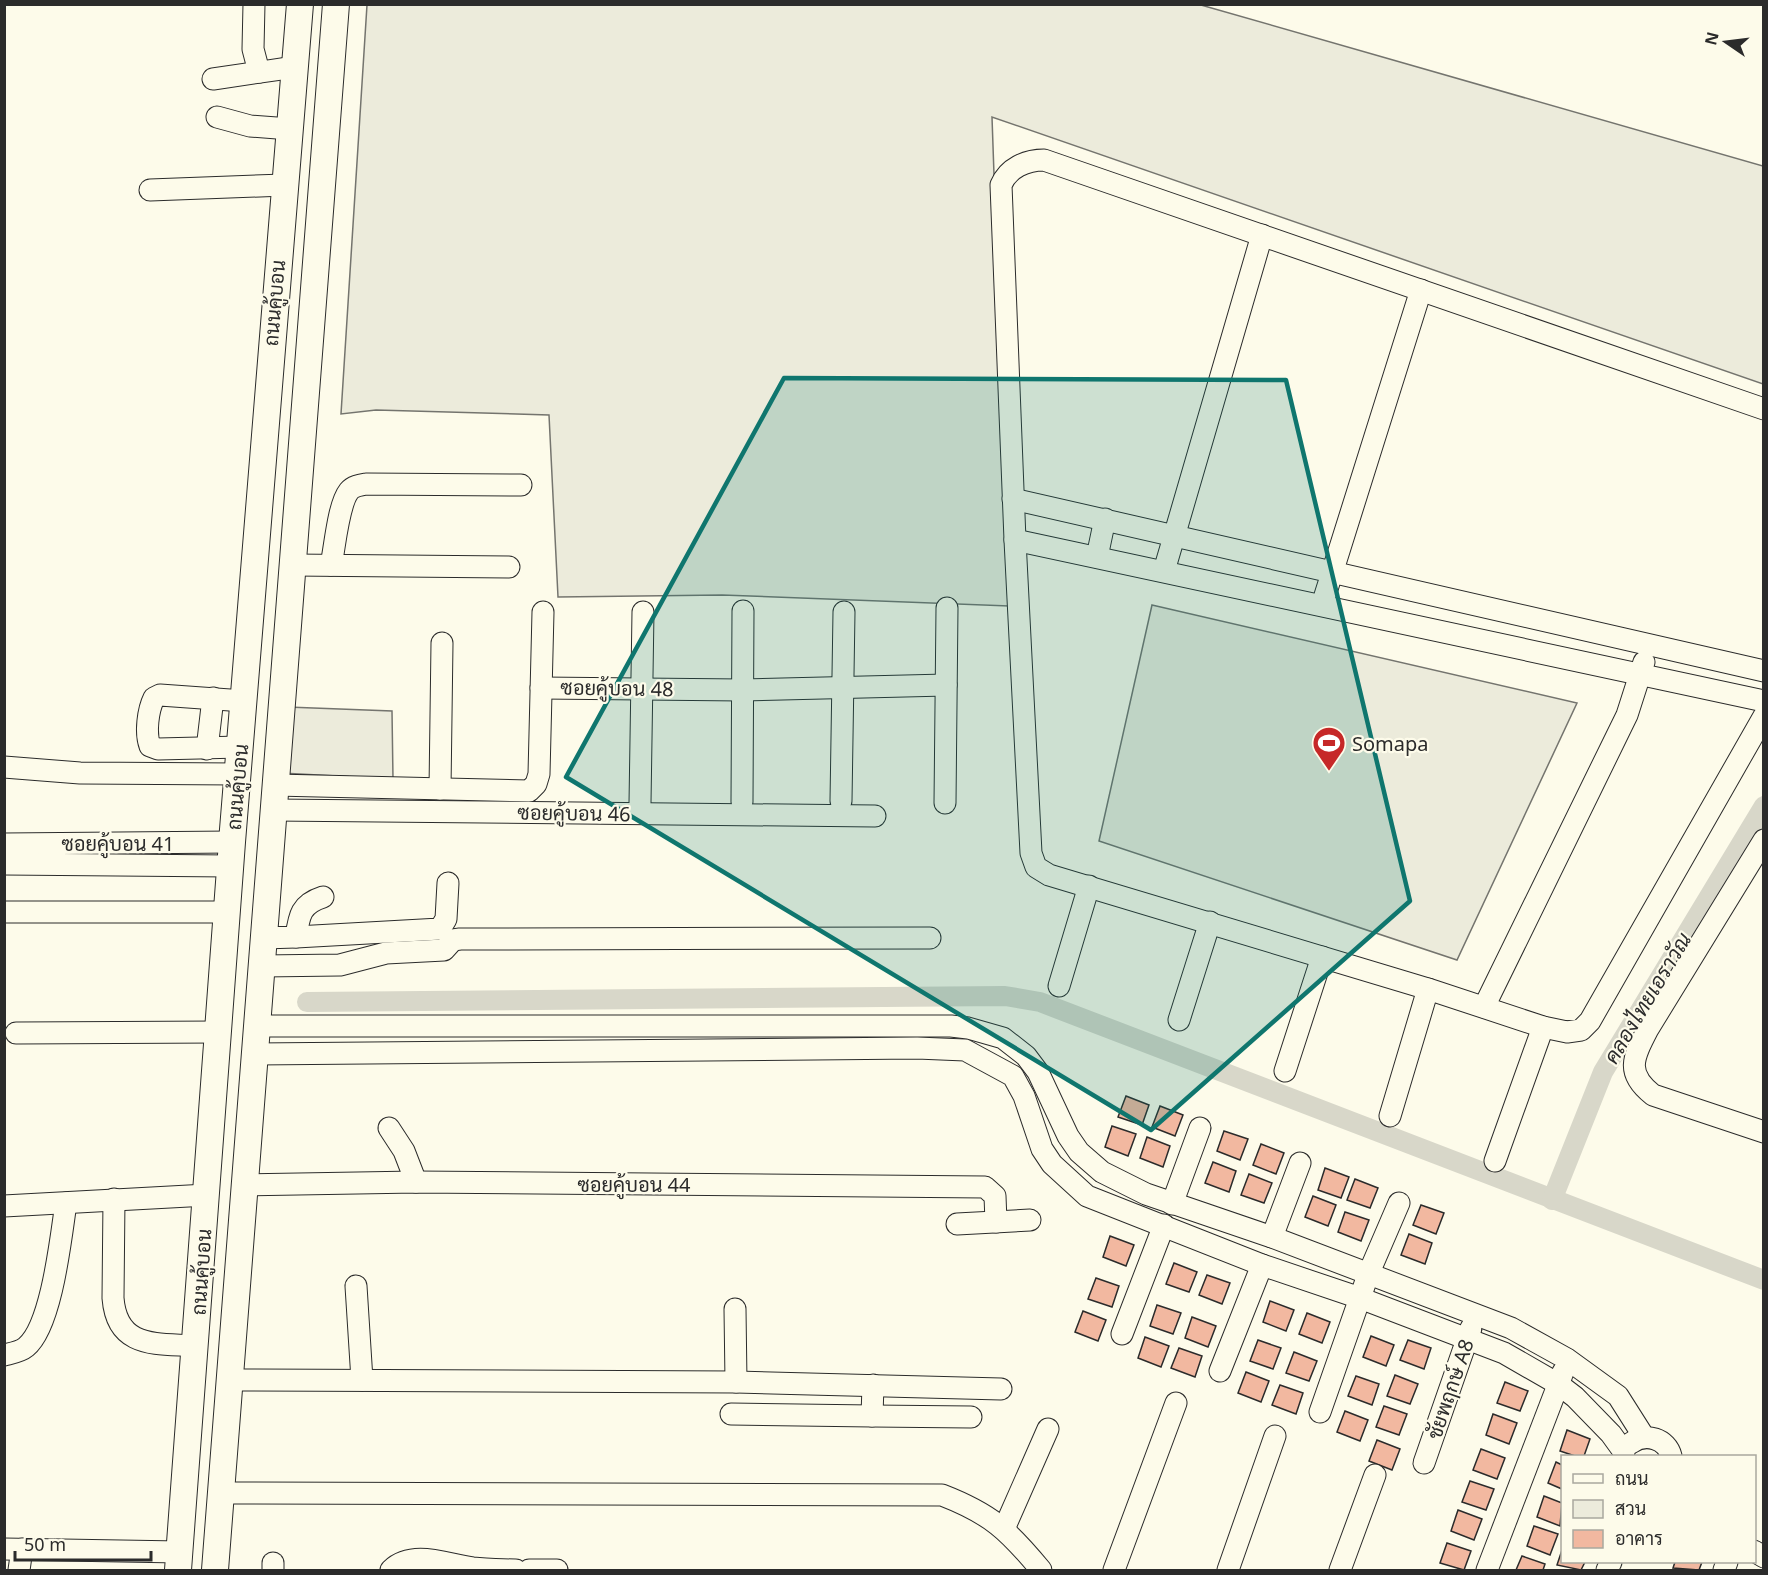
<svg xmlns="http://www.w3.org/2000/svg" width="1768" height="1575" font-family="'Noto Sans',Sarabun,sans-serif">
  <rect width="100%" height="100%" fill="#fdfbea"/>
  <g fill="#ecebdb" stroke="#74746e" stroke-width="1.5">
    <path d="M367,5h834l562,161v218l-771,-267 17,489 -287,-11 -164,2 -9,-182 -173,-5 -35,4z"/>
    <path d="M1152,605l425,98 -120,257 -358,-119z"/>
    <path d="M287,707l105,4 1,68 -112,-6z"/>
  </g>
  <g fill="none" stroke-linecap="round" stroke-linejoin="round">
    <g stroke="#d8d7c9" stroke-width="20">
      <path d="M307,1002l698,-6 35,6 724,278"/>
      <path d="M1552,1200l51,-128 161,-266"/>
    </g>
  </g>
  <g fill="#f2b8a0" stroke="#2b2b2b" stroke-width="1.5">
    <path d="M1126,1096l23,9 -7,20 -24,-8z"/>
    <path d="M1160,1106l23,9 -8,21 -23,-9z"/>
    <path d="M1112,1126l24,8 -8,22 -23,-9z"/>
    <path d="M1224,1131l24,8 -8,21 -23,-9z"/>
    <path d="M1147,1137l23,9 -7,21 -23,-9z"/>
    <path d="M1261,1144l23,9 -8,21 -23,-9z"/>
    <path d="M1213,1162l23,9 -7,21 -24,-9z"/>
    <path d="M1325,1168l24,9 -8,21 -23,-8z"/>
    <path d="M1249,1174l23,9 -8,20 -23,-8z"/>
    <path d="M1355,1179l23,9 -8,20 -23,-8z"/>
    <path d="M1313,1196l23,9 -8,21 -23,-9z"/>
    <path d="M1421,1205l23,8 -8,21 -23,-9z"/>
    <path d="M1345,1212l24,8 -8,21 -23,-9z"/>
    <path d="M1409,1234l23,9 -7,21 -24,-9z"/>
    <path d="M1110,1236l24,9 -8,21 -23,-9z"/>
    <path d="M1174,1263l23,9 -8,20 -23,-8z"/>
    <path d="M1207,1275l23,8 -8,21 -23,-9z"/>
    <path d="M1096,1278l23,8 -7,21 -24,-8z"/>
    <path d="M1270,1301l24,9 -8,21 -23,-9z"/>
    <path d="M1157,1305l24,8 -8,21 -23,-8z"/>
    <path d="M1083,1311l23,9 -8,21 -23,-9z"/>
    <path d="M1307,1313l23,9 -8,21 -23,-9z"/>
    <path d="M1192,1317l24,9 -8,21 -23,-9z"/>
    <path d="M1371,1336l23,9 -8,21 -23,-9z"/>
    <path d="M1145,1337l24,9 -8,21 -23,-9z"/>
    <path d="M1258,1340l23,8 -8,21 -23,-8z"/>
    <path d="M1408,1340l23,8 -7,21 -24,-9z"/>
    <path d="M1179,1348l23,8 -7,21 -24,-9z"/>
    <path d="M1294,1352l23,9 -8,20 -23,-8z"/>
    <path d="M1246,1372l23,9 -8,21 -23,-9z"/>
    <path d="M1395,1375l23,9 -8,20 -23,-8z"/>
    <path d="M1356,1376l23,8 -7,21 -24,-9z"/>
    <path d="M1505,1382l23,9 -8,20 -23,-8z"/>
    <path d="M1280,1385l23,8 -7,21 -24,-9z"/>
    <path d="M1384,1406l23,8 -8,21 -23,-8z"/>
    <path d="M1345,1411l23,9 -8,21 -23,-9z"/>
    <path d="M1493,1414l24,9 -8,21 -23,-9z"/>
    <path d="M1567,1430l23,9 -6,17h-9l-15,-5z"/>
    <path d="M1377,1440l23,9 -8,21 -23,-9z"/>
    <path d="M1481,1449l24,9 -8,21 -24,-9z"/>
    <path d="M1556,1462l6,3v24l-14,-6z"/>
    <path d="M1470,1481l24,8 -8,21 -24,-8z"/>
    <path d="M1544,1496l18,7 -2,23 -23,-9z"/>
    <path d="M1458,1510l24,9 -8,21 -23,-9z"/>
    <path d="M1534,1526l24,8 -8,21 -23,-9z"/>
    <path d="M1447,1543l24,8 -7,19 -24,-7z"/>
    <path d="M1562,1550v12h23l-4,8 -24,-5z"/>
    <path d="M1522,1556l23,8 -2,6h-27z"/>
    <path d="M1675,1562h27l-3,8 -26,-2z"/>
  </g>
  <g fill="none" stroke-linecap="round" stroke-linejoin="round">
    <g stroke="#2b2b2b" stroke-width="23">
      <g id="minor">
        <path d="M254,4l-1,45 6,23"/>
        <path d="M213,79l82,-12"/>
        <path d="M217,117l33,9 40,3"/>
        <path d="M150,190l134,-5"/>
        <path d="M1764,409l-720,-249c-18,0 -36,8 -43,25l14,355 16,313 5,14 13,8 379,114 115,38 24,5 14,-2 9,-9 174,-305"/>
        <path d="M1013,499l751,172"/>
        <path d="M1015,540l749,161"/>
        <path d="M1097,557l8,-38"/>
        <path d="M292,565l217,2"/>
        <path d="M331,565c4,-18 7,-60 18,-74 4,-5 11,-6 17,-7l155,1"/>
        <path d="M1164,571l98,-336"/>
        <path d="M1322,605l99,-315"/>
        <path d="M541,688l201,2 204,-5"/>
        <path d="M240,747l-82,2 -8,-3c-5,-13 -2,-36 4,-48l6,-3 84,6"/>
        <path d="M207,749l6,-51"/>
        <path d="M4,767l76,6 158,1"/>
        <path d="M275,785l254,6 7,-7 3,-10 4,-162"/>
        <path d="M440,789l2,-146"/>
        <path d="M841,801l3,-189"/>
        <path d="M742,802l1,-191"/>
        <path d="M640,803l3,-191"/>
        <path d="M945,803l2,-195"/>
        <path d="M273,810l602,6"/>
        <path d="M1764,840l-116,189c-15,29 -23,44 5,66l111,37"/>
        <path d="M4,844l228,-2"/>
        <path d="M4,864l226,2"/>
        <path d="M4,912h223"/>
        <path d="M296,937l144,-8 6,-10 2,-36"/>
        <path d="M263,938l33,-1c3,-22 5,-33 27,-40"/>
        <path d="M262,966l78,-1 46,-12 58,-3 9,-10 7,-1 470,-1"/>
        <path d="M1059,986l30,-100"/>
        <path d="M1484,1007l143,-292 17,-53"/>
        <path d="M1179,1020l31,-98"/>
        <path d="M257,1026h694l17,2 35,10 23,18 12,16 30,64 11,16 23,20 44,22 126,43 239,91 56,31 51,37 26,41"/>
        <path d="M16,1033l203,-1"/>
        <path d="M255,1054l662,-6 48,2 48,26 11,20 18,53 10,15 35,32 175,69 98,33 144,55 54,31 17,13 36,37 13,18"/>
        <path d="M1285,1071l37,-114"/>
        <path d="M1390,1116l38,-127"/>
        <path d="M389,1128l15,23 12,31"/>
        <path d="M1495,1161l48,-134"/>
        <path d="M244,1185l172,-3 569,5 10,9 1,26"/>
        <path d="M114,1199l-1,99c4,51 43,45 82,48"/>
        <path d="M1172,1204l28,-76"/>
        <path d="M4,1206l203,-11"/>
        <path d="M957,1224l73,-4"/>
        <path d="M1272,1237l28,-74"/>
        <path d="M356,1286l6,94"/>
        <path d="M735,1309l1,73"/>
        <path d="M1122,1334l42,-109"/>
        <path d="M4,1355c8,-2 16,-3 22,-8 26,-21 35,-111 40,-144"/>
        <path d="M1220,1371l42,-106"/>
        <path d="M229,1380l507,2 265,7"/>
        <path d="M1320,1412l48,-137 31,-72"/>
        <path d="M731,1414l141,2 1,-31"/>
        <path d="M872,1416l99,1"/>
        <path d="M1631,1443c15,-11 36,-4 40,13"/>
        <path d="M1424,1463l47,-135"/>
        <path d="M221,1493l721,2c49,19 66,35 99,75"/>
        <path d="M1004,1529l44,-100"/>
        <path d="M4,1549l176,3"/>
        <path d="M1754,1551l10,6"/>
        <path d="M19,1570l3,-21"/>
        <path d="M273,1570v-7"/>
        <path d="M391,1570c22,-21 57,-5 82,-2 15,1 29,2 43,2"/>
        <path d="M529,1570h28"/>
        <path d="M1114,1570l62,-167"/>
        <path d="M1228,1570l47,-134"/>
        <path d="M1340,1570l35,-95"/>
        <path d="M1487,1570l76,-198"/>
        <path d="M1607,1570l4,-8"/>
        <path d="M1724,1570l3,-8"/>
      </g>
    </g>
    <g stroke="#2b2b2b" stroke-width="28">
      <g id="major">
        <path d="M178,1570l54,-728 68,-838"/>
        <path d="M215,1570l121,-1566"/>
      </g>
    </g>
    <use href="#minor" stroke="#fdfbea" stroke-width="21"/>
    <use href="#major" stroke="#fdfbea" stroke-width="26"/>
  </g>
  <path fill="#0f766e" fill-opacity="0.2" stroke="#0f766e" stroke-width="4.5" stroke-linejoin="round" d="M784,378l502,2 124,521 -259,229 -585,-353z"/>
  <defs>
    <g id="stadium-pin" transform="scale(1.725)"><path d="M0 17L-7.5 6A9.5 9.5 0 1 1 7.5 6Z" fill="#c62828" stroke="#fdfbea"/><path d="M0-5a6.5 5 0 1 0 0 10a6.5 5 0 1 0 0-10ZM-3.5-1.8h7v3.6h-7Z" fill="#fff"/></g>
  </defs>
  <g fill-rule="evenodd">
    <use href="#stadium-pin" x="1329" y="743"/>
  </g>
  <g text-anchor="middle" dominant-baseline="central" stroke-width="4.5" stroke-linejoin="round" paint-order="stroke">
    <g font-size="20" fill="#2b2b2b" stroke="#fdfbea">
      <text transform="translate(274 303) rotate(-85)">ถนนคู้บอน</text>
      <text transform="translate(617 688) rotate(1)">ซอยคู้บอน 48</text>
      <text transform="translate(237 787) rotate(-85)">ถนนคู้บอน</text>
      <text transform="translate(574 813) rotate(1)">ซอยคู้บอน 46</text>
      <text x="118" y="843">ซอยคู้บอน 41</text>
      <text x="634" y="1184">ซอยคู้บอน 44</text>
      <text transform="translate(201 1272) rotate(-86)">ถนนคู้บอน</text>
      <text transform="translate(1450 1389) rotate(-71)">ชัยพฤกษ์ A8</text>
    </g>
    <g font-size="20" fill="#2b2b2b" stroke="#fdfbea" text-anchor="start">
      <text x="1352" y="743">Somapa</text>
    </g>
    <g font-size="21" font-style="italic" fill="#2b2b2b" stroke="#fdfbea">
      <text transform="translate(1647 998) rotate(-59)">คลองไทยเอราวัณ</text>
    </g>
  </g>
  <rect width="1768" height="1575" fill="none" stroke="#2b2b2b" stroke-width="12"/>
  <rect x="1561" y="1455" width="195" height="108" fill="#fdfbea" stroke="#a9a89e" stroke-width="1.5"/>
  <rect x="1573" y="1474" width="30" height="9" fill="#fdfbea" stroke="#a9a89e" stroke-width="1.5"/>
  <text x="1615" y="1485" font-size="18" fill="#2b2b2b">ถนน</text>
  <rect x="1573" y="1500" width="30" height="18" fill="#ecebdb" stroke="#a9a89e" stroke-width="1.5"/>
  <text x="1615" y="1515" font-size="18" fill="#2b2b2b">สวน</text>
  <rect x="1573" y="1530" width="30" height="18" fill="#f2b8a0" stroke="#a9a89e" stroke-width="1.5"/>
  <text x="1615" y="1545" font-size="18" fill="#2b2b2b">อาคาร</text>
  <g transform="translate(1726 42) rotate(284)" stroke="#fdfbea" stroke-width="4.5" paint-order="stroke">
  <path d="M0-4.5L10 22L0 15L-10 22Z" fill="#2b2b2b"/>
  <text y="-9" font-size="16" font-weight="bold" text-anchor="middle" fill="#2b2b2b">N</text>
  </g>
  <path d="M15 1551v9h136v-9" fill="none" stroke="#2b2b2b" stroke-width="3"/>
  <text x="24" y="1551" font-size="18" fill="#2b2b2b" stroke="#fdfbea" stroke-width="4.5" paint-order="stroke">50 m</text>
</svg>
